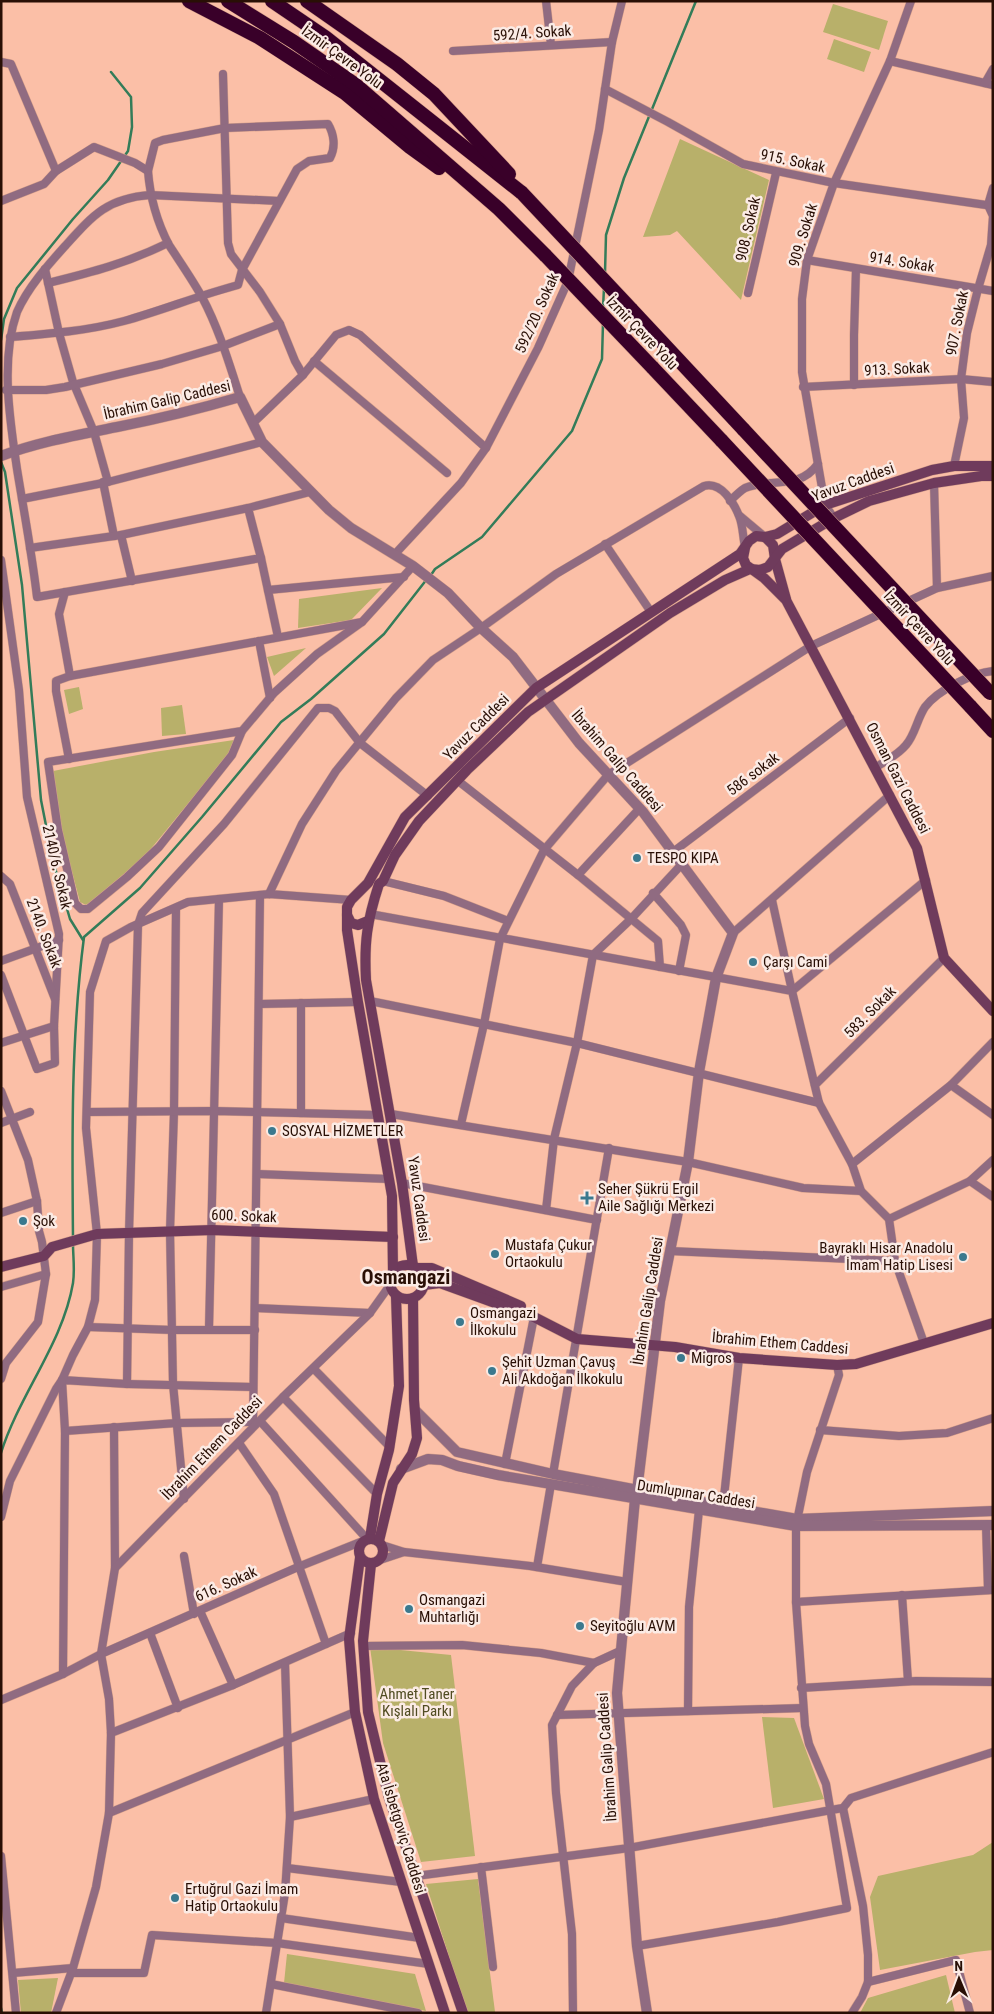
<svg xmlns="http://www.w3.org/2000/svg" width="994" height="2014" font-family="'Roboto Condensed',sans-serif">
  <rect width="100%" height="100%" fill="#fbbfa7"/>
  <g fill="#b8b06a">
    <path d="M833,4l55,17 -9,29 -56,-18z"/>
    <path d="M834,39l37,13 -7,20 -37,-13z"/>
    <path d="M680,139l89,41 -28,120 -64,-69 -7,4 -27,2z"/>
    <path d="M382,588l-31,32 -53,8 1,-29z"/>
    <path d="M306,648l-32,28 -7,-19z"/>
    <path d="M79,687l4,22 -14,5 -5,-24z"/>
    <path d="M182,705l4,29 -24,2 -1,-28z"/>
    <path d="M234,740l-6,15 -83,101 -54,46 -5,3 -6,-3 -16,-60 -11,-71 101,-19z"/>
    <path d="M370,1647l81,8 24,201 -54,6 -38,-119z"/>
    <path d="M762,1717l32,1 30,81 -51,9z"/>
    <path d="M993,1842v108l-18,2 -95,18 -10,-73 8,-21 95,-21z"/>
    <path d="M478,1879l17,133 -28,1 -41,-129z"/>
    <path d="M287,1954l128,20 11,37 -142,-28z"/>
    <path d="M946,1975l9,38h-95l8,-15z"/>
    <path d="M58,1978l-7,35h-30l-3,-33z"/>
  </g>
  <g fill="none" stroke-linecap="round" stroke-linejoin="round">
    <g stroke="#337c59" stroke-width="2.5">
      <path d="M605,273l1,-38 18,-57 72,-177"/>
      <path d="M603,308l1,-20"/>
      <path d="M1,340l3,-21 13,-31 56,-69 35,-39 20,-29 4,-24 -1,-30 -20,-25"/>
      <path d="M1,462l4,10 17,113 19,215 12,61 17,58 13,21"/>
      <path d="M431,575l4,-6 47,-32 90,-106 30,-72 1,-36"/>
      <path d="M73,1238c-1,-100 -2,-201 11,-301l56,-49 62,-71 79,-95 30,-23 73,-65 43,-55"/>
      <path d="M1,1453c18,-58 62,-110 72,-170 2,-13 0,-27 0,-39"/>
      <path d="M1,2008l1,5"/>
    </g>
    <g stroke="#d59f8a" stroke-width="9">
      <g id="minor">
        <path d="M546,1l5,44"/>
        <path d="M453,51l159,-9"/>
        <path d="M890,61l103,24"/>
        <path d="M1,62l10,2 45,107"/>
        <path d="M223,74l5,169 3,11 29,38 20,32 15,37 8,14"/>
        <path d="M985,83l8,-14"/>
        <path d="M605,89l63,33 75,42 91,19 159,23"/>
        <path d="M1,201l43,-17 12,-13 38,-24 41,16 13,8c2,26 9,51 21,74 11,17 23,34 33,52 17,32 27,66 38,100"/>
        <path d="M279,201l-129,-6c-42,3 -57,20 -84,50 -18,20 -38,42 -49,67 -17,48 -7,109 0,157 7,43 15,85 20,128l224,-39 -13,-50 62,-16"/>
        <path d="M807,260l186,31"/>
        <path d="M45,269l14,64 14,49 21,50 14,50 154,-40"/>
        <path d="M48,283c45,-11 79,-20 120,-40"/>
        <path d="M748,293l28,-120"/>
        <path d="M10,337c38,-3 77,-6 114,-16 39,-11 76,-26 114,-36l4,-15 55,-101 12,-8 21,-3c6,-11 4,-24 -2,-34l-103,4 -62,12 -8,3 -7,28"/>
        <path d="M314,361l133,112"/>
        <path d="M854,385v-50l2,-66"/>
        <path d="M803,387l158,-8 32,3"/>
        <path d="M6,390h40l19,-3 97,-23 61,-18 57,-22"/>
        <path d="M253,423l50,-48 33,-40 13,-5 11,5 126,113"/>
        <path d="M954,466l10,-48 -3,-39 6,-46 11,-44 13,-44 2,-29 -5,-11 5,-17"/>
        <path d="M103,482l11,54"/>
        <path d="M934,483l3,105"/>
        <path d="M22,499l86,-17"/>
        <path d="M730,501c4,-4 10,-10 15,-13 27,-11 53,3 73,-24"/>
        <path d="M740,516l25,21"/>
        <path d="M834,518l-9,-13 -23,-133v-73l5,-39 27,-77 56,-122 21,-60"/>
        <path d="M121,535l11,46"/>
        <path d="M605,544l46,68"/>
        <path d="M30,548l91,-13 127,-27"/>
        <path d="M395,554l66,-71 25,-35 52,-100 30,-67 31,-151 13,-88 10,-41"/>
        <path d="M261,558l17,79"/>
        <path d="M1,560l18,130 8,107 32,137 -5,92 1,37 -18,6 -36,-94"/>
        <path d="M268,590l136,-13"/>
        <path d="M65,592l-6,22 11,62 292,-54 51,-56"/>
        <path d="M259,641l11,57"/>
        <path d="M242,731l-194,31 10,68 17,73 6,6h7l39,-32 32,-30 73,-92 10,-24 32,-38 43,-39 45,-32"/>
        <path d="M69,759l-13,-68v-10l14,-5"/>
        <path d="M875,768c10,-7 23,-13 31,-23 9,-10 11,-26 19,-38 13,-17 47,-34 68,-36"/>
        <path d="M457,780l121,95 80,66 2,26"/>
        <path d="M673,852l177,-134"/>
        <path d="M578,875l62,-67"/>
        <path d="M1,876l9,8 45,115"/>
        <path d="M383,881l61,15 64,25"/>
        <path d="M653,893l28,32 5,10 -7,36"/>
        <path d="M269,894l33,-70 34,-53 60,-73 37,-38 48,-32 75,-54 148,-88c17,-5 30,17 35,30 4,9 4,22 6,31"/>
        <path d="M772,900l20,91 134,-111"/>
        <path d="M176,908l-2,204 -4,119 3,153 11,115"/>
        <path d="M370,914l422,77 27,112 33,61 9,27 -58,-3 -115,-26 -297,-48 1,4"/>
        <path d="M733,933l157,-138"/>
        <path d="M1,961l58,-21"/>
        <path d="M370,1001l207,42 242,60"/>
        <path d="M259,1004l99,-2"/>
        <path d="M1,1043l53,-17"/>
        <path d="M815,1085l129,-127"/>
        <path d="M951,1085l42,30"/>
        <path d="M1,1091l27,69 9,41 2,30 3,11 4,32 -8,48 -32,41 -5,16"/>
        <path d="M87,1112l127,-1 164,4"/>
        <path d="M301,1113v-110"/>
        <path d="M1,1123l29,-11"/>
        <path d="M461,1124l23,-100 16,-85 44,-89 64,-75 203,-129 126,-58 56,-12"/>
        <path d="M852,1164l99,-79 42,-43"/>
        <path d="M257,1174l132,5"/>
        <path d="M970,1181l23,16"/>
        <path d="M402,1183l195,37"/>
        <path d="M861,1191l28,28 6,42 29,82"/>
        <path d="M546,1210l8,-71 23,-96 16,-88 38,-36 51,-55"/>
        <path d="M1,1213l36,-12"/>
        <path d="M889,1219l81,-38 23,-21"/>
        <path d="M670,1251l225,10"/>
        <path d="M1,1287l45,-13"/>
        <path d="M255,1308l115,5"/>
        <path d="M88,1327l85,3h82"/>
        <path d="M209,1329l10,-430"/>
        <path d="M314,1369l76,78"/>
        <path d="M127,1384l126,3"/>
        <path d="M283,1397l94,97"/>
        <path d="M260,1421l107,118"/>
        <path d="M253,1422l-76,1 -112,8 -3,-51 65,4 2,-151 9,-308 4,-12 82,-89 94,-116h11l6,3 25,32 68,53"/>
        <path d="M253,1426l7,-531"/>
        <path d="M114,1427l1,141"/>
        <path d="M820,1430l79,6 48,-3 46,-15"/>
        <path d="M239,1443l35,51 52,150"/>
        <path d="M505,1464l29,-147"/>
        <path d="M553,1474l56,-326"/>
        <path d="M723,1506l16,-148"/>
        <path d="M1,1517l9,-36 46,-92 6,-9 11,-25 15,-28 7,-27 2,-66 -11,-106 4,-136 16,-51 25,-14 57,-25 81,-8 82,6"/>
        <path d="M986,1525l2,65"/>
        <path d="M382,1545l22,7 126,14 97,16"/>
        <path d="M184,1556l10,58"/>
        <path d="M380,1560l24,-8"/>
        <path d="M537,1567l14,-83"/>
        <path d="M902,1595l6,86"/>
        <path d="M796,1602l197,-12"/>
        <path d="M200,1611l33,74"/>
        <path d="M150,1633l28,75"/>
        <path d="M363,1646l99,-1 79,8 53,10"/>
        <path d="M63,1674l2,-243"/>
        <path d="M801,1688l115,-7 77,1"/>
        <path d="M1,1700l62,-26 38,-20 197,-87 65,-26"/>
        <path d="M688,1711l1,-104 10,-97"/>
        <path d="M557,1715l246,-7"/>
        <path d="M111,1733l122,-48 118,-52"/>
        <path d="M843,1808l20,98 5,49v27l-6,15 -10,16"/>
        <path d="M109,1813l246,-101"/>
        <path d="M290,1817l84,-18"/>
        <path d="M1,1856l15,157"/>
        <path d="M481,1867l12,100"/>
        <path d="M287,1868l114,14"/>
        <path d="M416,1876l213,-28 202,-38 12,-2 8,-10 142,-46"/>
        <path d="M281,1918l139,20"/>
        <path d="M637,1946l141,-24 69,-14 -21,-124 -17,-40 -4,-18 -9,-124v-76l11,-54 32,-97 -2,-10"/>
        <path d="M13,1973l60,-5"/>
        <path d="M71,1973h73l8,-38 125,8 152,21"/>
        <path d="M868,1982l88,-22 14,53"/>
        <path d="M271,1984l147,29"/>
        <path d="M56,2013l17,-45 23,-81 13,-74 2,-80 -2,-34 -8,-45 14,-86 168,-171 87,-84 20,-28"/>
        <path d="M266,2013l19,-120 5,-76 -5,-154"/>
        <path d="M573,2013l-1,-79 -16,-141 -4,-68 20,-39 22,-23 26,-12"/>
      </g>
    </g>
    <g stroke="#d59f8a" stroke-width="11">
      <g id="tertiary">
        <path d="M1,456c37,-14 77,-21 116,-29 41,-8 82,-18 123,-30l22,45 67,68 22,18 62,38 35,27 33,35 32,29 66,86 64,69 90,121 -17,45 -17,94 -11,90 -28,139 -23,190"/>
        <path d="M415,1410l42,42 96,22 170,32 74,13 196,-8"/>
        <path d="M401,1469l27,-10 14,1 16,6 40,9 298,51 197,-1"/>
        <path d="M635,1499l-18,194 20,253 10,67"/>
      </g>
    </g>
    <g stroke="#d59f8a" stroke-width="11">
      <g id="secondary">
        <path d="M765,537l8,8 2,14 11,40"/>
        <path d="M745,548l-2,10 3,7 18,13 22,22 131,248 27,110 49,53"/>
        <path d="M347,915l4,8 7,2 10,-4"/>
        <circle cx="407" cy="1282" r="17"/>
        <path d="M413,1266l-11,-83 -36,-203c-2,-38 1,-59 13,-96l4,-3 12,-26 24,-34 48,-51 61,-58 142,-99 55,-33 25,-11 10,1 8,-3 14,-18 52,-31 35,-17 65,-18 47,-7h12"/>
        <path d="M1,1267l43,-11 8,-9 45,-13 115,-4 181,7"/>
        <path d="M418,1268h14l89,38"/>
        <path d="M393,1272l-1,-76 -34,-194 -11,-72v-23l4,-7 17,-17 37,-66 131,-129 204,-134 9,-13 7,-5 9,1 12,-3 48,-29 107,-35 22,-4h39"/>
        <path d="M424,1285l16,-2 94,34 43,22 98,8 64,11 98,7 19,-1 137,-41"/>
        <path d="M370,1538l7,-44 12,-44 10,-64 -3,-90"/>
        <circle cx="371" cy="1551" r="12"/>
        <path d="M379,1541l14,-58 19,-29 5,-16 -3,-38 -1,-102"/>
        <path d="M360,1558l-11,81 6,73 19,87 71,214"/>
        <path d="M371,1564l-8,77 5,71 21,86 74,215"/>
      </g>
    </g>
    <g stroke="#d59f8a" stroke-width="15">
      <g id="motorway">
        <path d="M189,1l71,37 85,55 65,54 29,21"/>
        <path d="M228,1l66,41 62,43 143,124 47,47"/>
        <path d="M272,1l53,36 197,156"/>
        <path d="M307,1l90,63 37,30 75,80"/>
        <path d="M631,309l113,121"/>
        <path d="M652,367l70,74"/>
        <path d="M970,706l23,25"/>
      </g>
    </g>
    <use href="#minor" stroke="#906b81" stroke-width="8"/>
    <use href="#tertiary" stroke="#906b81" stroke-width="10"/>
    <use href="#secondary" stroke="#6f3b5c" stroke-width="10"/>
    <use href="#motorway" stroke="#390029" stroke-width="14"/>
    <g stroke="#d59f8a" stroke-width="15" stroke-linecap="butt">
      <g id="motorway-bridge">
        <path d="M522,193l109,116"/>
        <path d="M546,256l106,111"/>
        <path d="M744,430l246,263"/>
        <path d="M722,441l248,265"/>
      </g>
    </g>
    <use href="#motorway-bridge" stroke="#390029" stroke-width="14"/>
  </g>
  <g fill="#3b798e" stroke="#fbebe5" stroke-width="2">
    <circle cx="637" cy="858" r="5"/>
    <circle cx="753" cy="962" r="5"/>
    <circle cx="272" cy="1131" r="5"/>
    <path d="M584.5 1190.5h5v5h5v5h-5v5h-5v-5h-5v-5h5z"/>
    <circle cx="23" cy="1221" r="5"/>
    <circle cx="495" cy="1254" r="5"/>
    <circle cx="963" cy="1257" r="5"/>
    <circle cx="460" cy="1322" r="5"/>
    <circle cx="681" cy="1358" r="5"/>
    <circle cx="492" cy="1371" r="5"/>
    <circle cx="409" cy="1609" r="5"/>
    <circle cx="580" cy="1626" r="5"/>
    <circle cx="175" cy="1898" r="5"/>
  </g>
  <g text-anchor="middle" dominant-baseline="central" stroke-width="5" stroke-linejoin="round" paint-order="stroke">
    <g font-size="15" fill="#290f05" stroke="#fbebe5">
      <text transform="translate(532 33) rotate(-4)">592/4. Sokak</text>
      <text transform="translate(342 57) rotate(36)">İzmir Çevre Yolu</text>
      <text transform="translate(793 161) rotate(12)">915. Sokak</text>
      <text transform="translate(748 229) rotate(-77)">908. Sokak</text>
      <text transform="translate(803 235) rotate(-73)">909. Sokak</text>
      <text transform="translate(902 262) rotate(9)">914. Sokak</text>
      <text transform="translate(537 313) rotate(-66)">592/20. Sokak</text>
      <text transform="translate(957 323) rotate(-79)">907. Sokak</text>
      <text transform="translate(642 333) rotate(46)">İzmir Çevre Yolu</text>
      <text transform="translate(897 369) rotate(-3)">913. Sokak</text>
      <text transform="translate(167 400) rotate(-13)">İbrahim Galip Caddesi</text>
      <text transform="translate(853 482) rotate(-20)">Yavuz Caddesi</text>
      <text transform="translate(919 628) rotate(47)">İzmir Çevre Yolu</text>
      <text transform="translate(476 727) rotate(-45)">Yavuz Caddesi</text>
      <text transform="translate(617 761) rotate(49)">İbrahim Galip Caddesi</text>
      <text transform="translate(753 774) rotate(-37)">586 sokak</text>
      <text transform="translate(898 778) rotate(63)">Osman Gazi Caddesi</text>
      <text transform="translate(57 867) rotate(77)">2140/6. Sokak</text>
      <text transform="translate(44 933) rotate(69)">2140. Sokak</text>
      <text transform="translate(870 1012) rotate(-45)">583. Sokak</text>
      <text transform="translate(419 1199) rotate(82)">Yavuz Caddesi</text>
      <text transform="translate(244 1216) rotate(2)">600. Sokak</text>
      <text transform="translate(648 1301) rotate(-81)">İbrahim Galip Caddesi</text>
      <text transform="translate(780 1343) rotate(5)">İbrahim Ethem Caddesi</text>
      <text transform="translate(212 1448) rotate(-46)">İbrahim Ethem Caddesi</text>
      <text transform="translate(696 1494) rotate(9)">Dumlupınar Caddesi</text>
      <text transform="translate(226 1584) rotate(-24)">616. Sokak</text>
      <text transform="translate(607 1757) rotate(-94)">İbrahim Galip Caddesi</text>
      <text transform="translate(401 1828) rotate(73)">Ata İsbetgoviç Caddesi</text>
    </g>
    <g font-size="15" fill="#290f05" stroke="#fbebe5" text-anchor="start">
      <text x="647" y="858">TESPO KIPA</text>
      <text x="763" y="962">Çarşı Cami</text>
      <text x="282" y="1131">SOSYAL HİZMETLER</text>
      <text x="598" y="1189">Seher Şükrü Ergil<tspan x="598" dy="17">Aile Sağlığı Merkezi</tspan></text>
      <text x="33" y="1221">Şok</text>
      <text x="505" y="1245">Mustafa Çukur<tspan x="505" dy="17">Ortaokulu</tspan></text>
      <text x="953" y="1248" text-anchor="end">Bayraklı Hisar Anadolu<tspan x="953" dy="17">İmam Hatip Lisesi</tspan></text>
      <text x="470" y="1313">Osmangazi<tspan x="470" dy="17">İlkokulu</tspan></text>
      <text x="691" y="1358">Migros</text>
      <text x="502" y="1362">Şehit Uzman Çavuş<tspan x="502" dy="17">Ali Akdoğan İlkokulu</tspan></text>
      <text x="419" y="1600">Osmangazi<tspan x="419" dy="17">Muhtarlığı</tspan></text>
      <text x="590" y="1626">Seyitoğlu AVM</text>
      <text x="185" y="1889">Ertuğrul Gazi İmam<tspan x="185" dy="17">Hatip Ortaokulu</tspan></text>
    </g>
    <g font-size="15" fill="#514c22" stroke="#fbebe5">
      <text x="417" y="1694">Ahmet Taner<tspan x="417" dy="17">Kışlalı Parkı</tspan></text>
    </g>
    <g font-size="20" font-weight="bold" fill="#290f05" stroke="#fbebe5">
      <text x="406" y="1277">Osmangazi</text>
    </g>
  </g>
  <rect width="994" height="2014" fill="none" stroke="#290f05" stroke-width="5"/>
  <g transform="translate(959 1979) rotate(359)" stroke="#fbebe5" stroke-width="4" paint-order="stroke">
  <path d="M0-4L9 19L0 12L-9 19Z" fill="#290f05"/>
  <text y="-8" font-size="14" font-weight="bold" text-anchor="middle" fill="#290f05">N</text>
  </g>
</svg>
